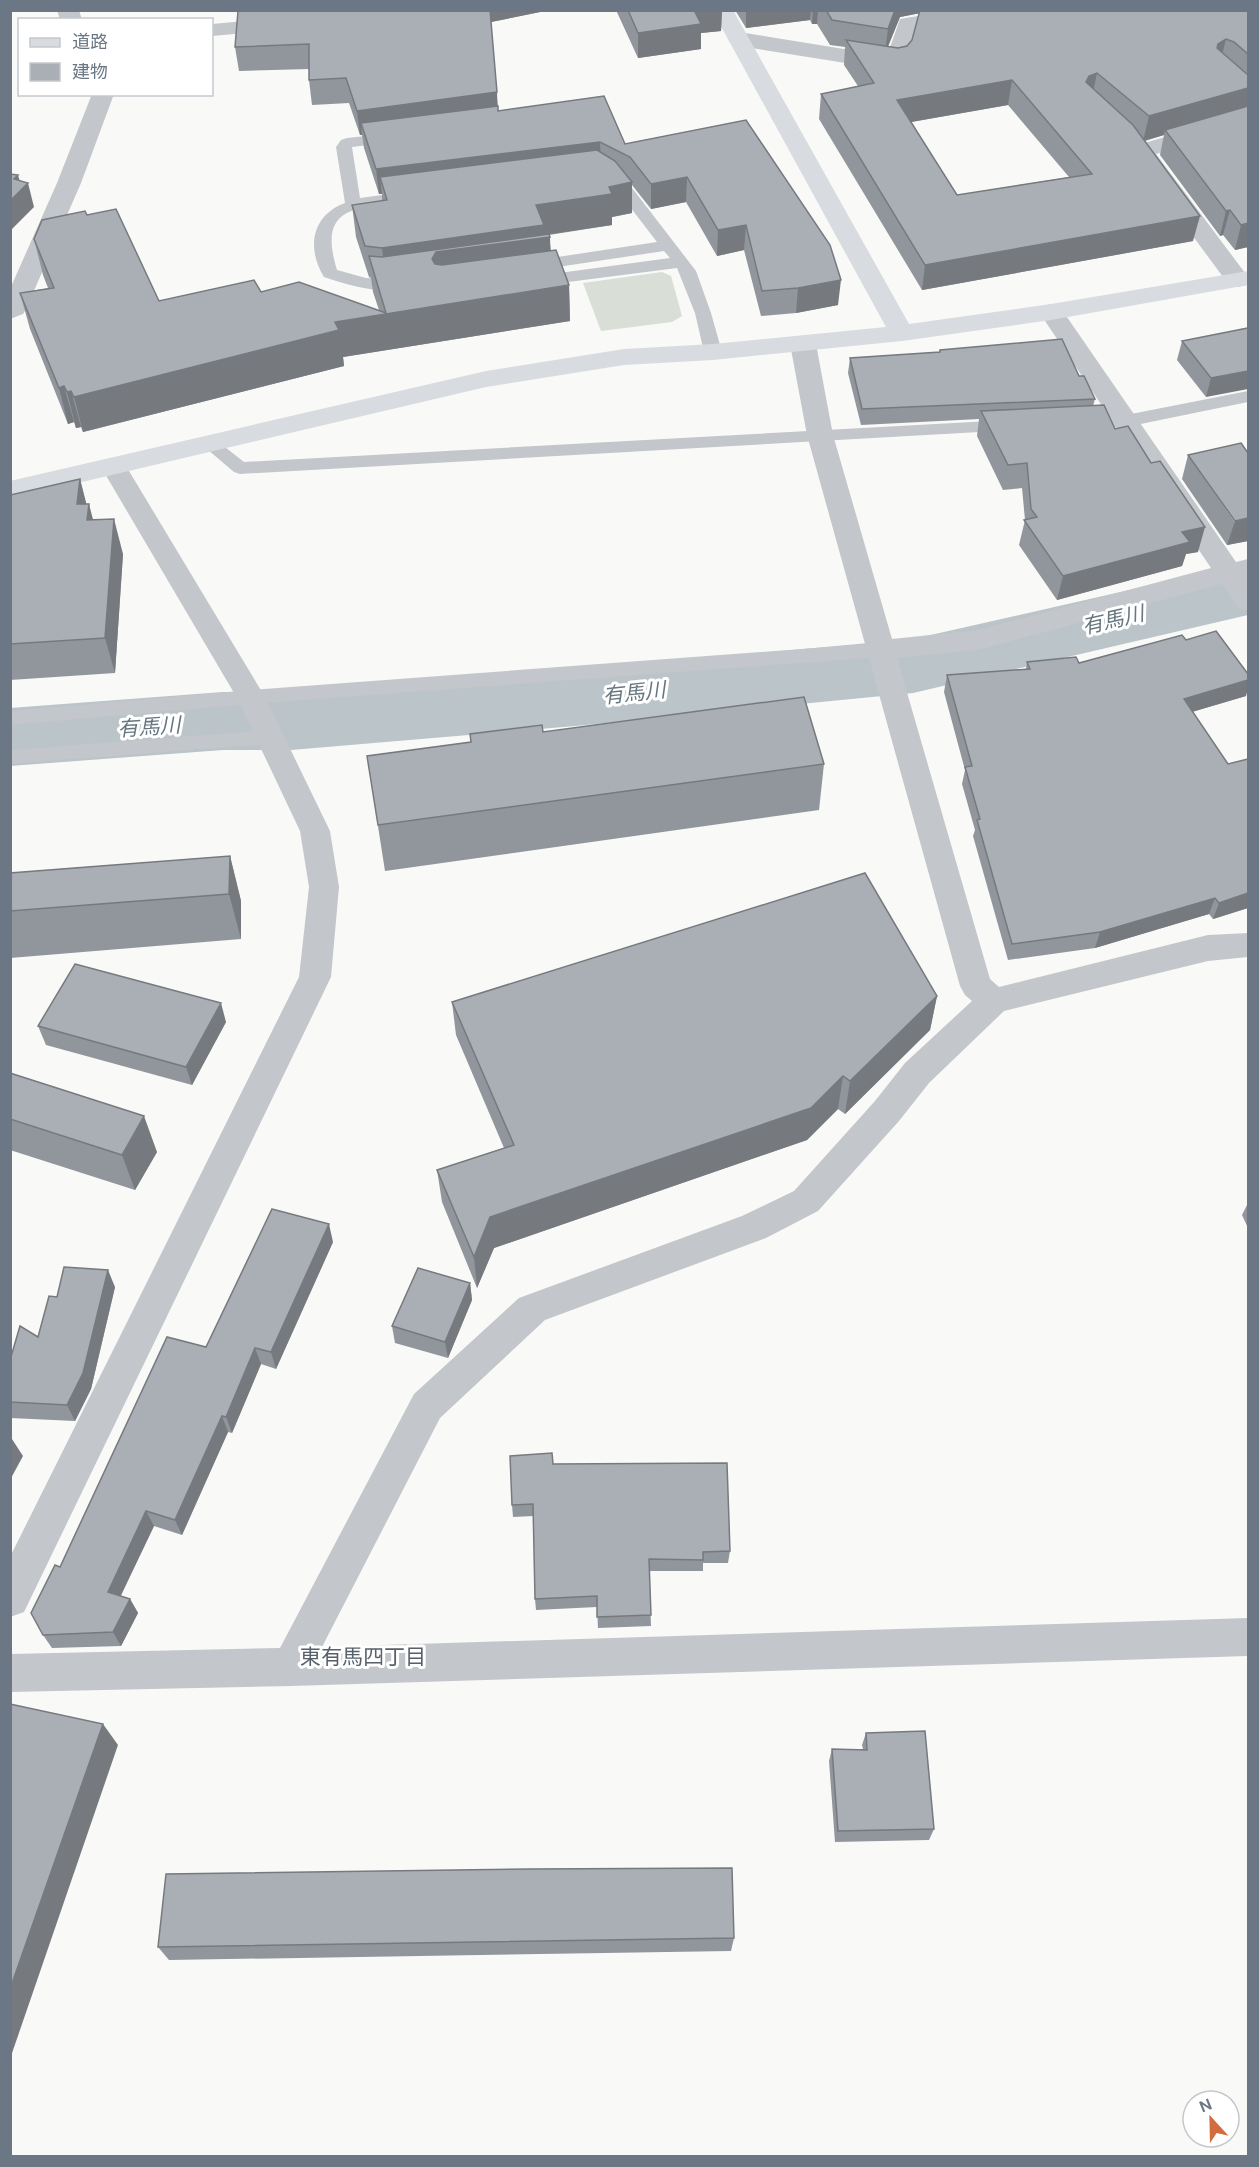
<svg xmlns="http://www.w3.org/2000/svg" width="1259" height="2167" font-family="'DM Sans','Noto Sans JP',sans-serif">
  <rect width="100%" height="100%" fill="#f9f9f7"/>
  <path fill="#d9ded7" d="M662,272l9,4 11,40 -10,6 -71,9 -18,-48z"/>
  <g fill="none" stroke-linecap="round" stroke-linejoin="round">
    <path fill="#bbc4c8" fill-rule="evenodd" d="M1248,563v52l-335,78 -338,33 -284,24h-68l-213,16v-58l213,-16h68l284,-22 338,-31z"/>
    <g fill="#c3c6ca" fill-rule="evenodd">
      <path d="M394,133l8,5 -2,3 -48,6 8,51 52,-7 8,5c-5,6 -14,5 -21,6 -51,6 -80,9 -62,68l29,8 37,1 6,1 2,4 -2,4c-28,7 -58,-2 -85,-11 -18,-29 -12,-62 21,-74l-9,-56 5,-7 6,-2z"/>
      <path d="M610,174l19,10 67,87 15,42 11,39 -3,4h-12l-3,-4 -9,-39 -18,-45 -140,18 -6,-1 -2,-4 2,-4 6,-1 133,-18 -6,-7 -133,20 -6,-1 -2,-4 2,-4 6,-1 126,-19 -40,-52 -15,-11z"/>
      <path d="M1248,391v11l-122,25 -45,2 -6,-2 -3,-4 3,-4 6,-2 45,-2z"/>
      <path d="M1009,420l6,2 3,4 -3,4 -775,44 -6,-2 -33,-28 3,-4h12l28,22z"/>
      <path d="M882,643l7,2 3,5 -3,5 -7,2 -631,47 -241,21v-14l241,-21z"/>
      <path d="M270,730l7,2 3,5 -3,5 -7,2 -260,20v-14z"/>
    </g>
    <g fill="#c3c6ca" fill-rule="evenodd">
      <path d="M57,10h22l3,10h-22z"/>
      <path d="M953,10h54l-2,5 -8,1 -80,13 -10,35 -3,5 -8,2 -157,-25 -8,-2 -3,-5 3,-5 8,-2 148,24 13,-37z"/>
      <path d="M280,18l8,1 3,5 -3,5 -76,7v-12z"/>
      <path d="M92,94h22l-33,89 -55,126 -3,5 -13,5v-30l47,-106z"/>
      <path d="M1248,113v14l-92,27 92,123 -1,8 -9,2 -9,-2 -99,-134 4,-5z"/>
      <path d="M1051,304l9,3 176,255 12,-3v18l-1,1 1,33 -10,-3 -16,-24 -244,66 -81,8 93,321 9,8 209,-52 40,-2v24l-40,4 -204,50 -75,72 -30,38 -81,90 -52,27 -221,82 -105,98 -118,229 926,-29v38l-957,30 -281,6v-38l270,-6 134,-254 105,-96 223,-82 52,-25 81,-90 30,-38 67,-62 -7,-6 -5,-9 -153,-551 -17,-91 4,-6 9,-2 9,2 4,6 17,91 59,204 86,-9 233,-62 -172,-256 3,-5z"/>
      <path d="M114,458l9,3 142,236 65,134 9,56 -8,90 -307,635 -14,5v-60l289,-580 10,-90 -9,-56 -63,-133 -136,-231 4,-6z"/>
    </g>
    <path fill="#d8dbdf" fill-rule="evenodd" d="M712,10h21l176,314 142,-20 197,-33v14l-197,35 -149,21 -189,19 -89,5 -138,22 -476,112v-18l476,-110 138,-22 89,-5 173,-17z"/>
  </g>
  <g fill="#91969c" fill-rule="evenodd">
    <path d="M238,10h312l-59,12 7,89 127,33 121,-24 92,185 -42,8 -35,3 -17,-66 -27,6 -31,-54 -35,7 -19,-24v28l-20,4v8l-63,10 2,16 18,34 1,36 -227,36 1,9 -261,66 -2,-5 -5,1 -2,-6 -6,2 -38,-95 -10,-36 28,-5 -5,-13 -9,-36 53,-24 72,86 102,-9 118,18 -6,-18 -2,-14 -2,-1 -13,-40 -4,-32 30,-4v-7h-3l-15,-46 -2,-13h-2l-11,-32 -37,2 -3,-25v-11l-70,2 -4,-24z"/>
    <path d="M616,10h106l-1,21 -20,2v16l-63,9z"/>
    <path d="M735,10h513v237l-13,3 -12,-15 -3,1 -60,-81 4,-20 -19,6 48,100 -271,49 -103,-171 2,-25 37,-8 -14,-21 1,-18 -15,-2 -13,-21h-5l-2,-4 -64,8zM920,13l-8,27 -5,6 -9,2 -10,-1 12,-30zM1008,105l61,72 -112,18 -46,-73z"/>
    <path d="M1248,328l-42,69 -29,-37 5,-19z"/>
    <path d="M940,350l139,26 16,23 -2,7 22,23 83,123 -12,2 -4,12 -125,34 -38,-55 6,-25 -3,-32 -19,2 -26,-54 2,-17 -118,6 -13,-52 2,-15 89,-6z"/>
    <path d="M1188,455l60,86 -21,4 -45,-66z"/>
    <path d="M80,479l6,25 7,16 30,34 -8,119 -105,7v-185z"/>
    <path d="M1186,640l60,56 -54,16 56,196 -35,11 -4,-5 -114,34 -87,12 -35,-124 2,-6 -13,-46 3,-14 -21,-78 3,-17 79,-6 1,-7 52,1z"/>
    <path d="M543,732l281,32 -5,46 -434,61 -18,-115 103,-14v-8z"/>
    <path d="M230,856l11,45v38l-231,19v-85z"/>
    <path d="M937,996l-7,34 -85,84 -7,-5 -31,31 -313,108 -17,40 -35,-86 -5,-32 67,-22 -48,-113 -4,-33z"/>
    <path d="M226,1022l-34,63 -146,-40 -8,-19z"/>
    <path d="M10,1073l147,79 -22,38 -125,-40z"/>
    <path d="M1248,1203v25l-6,-13z"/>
    <path d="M333,1242l-57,127 -15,-5 -29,69 -4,-1 -46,103 -28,-9 -34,70 10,3 8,14 -17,33 -69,2 -9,-13 17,-68 146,-220z"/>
    <path d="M470,1283l2,17 -24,58 -53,-15 -3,-17z"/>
    <path d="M115,1287l-24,102 -16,32 -65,-3v-58l28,-23 19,-40z"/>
    <path d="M553,1464l177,87 -2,12h-25v8h-54l2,55 -53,2 -1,-21 -61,3 -1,-11 -1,-83 -21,1 -1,-12z"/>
    <path d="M866,1733l68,96 -5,11 -94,2 -6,-81 3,-12h31l-1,-4z"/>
    <path d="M734,1938l-3,13 -562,9 -11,-13z"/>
  </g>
  <g fill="#767a7f">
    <path d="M490,10h60l-59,12z"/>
    <path d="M694,10h28l-1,21 -20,2v16l-63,9v-25z"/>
    <path d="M746,10h65l-1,10 -64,8z"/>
    <path d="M813,10h5l-1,14h-5z"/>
    <path d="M895,10h42l-37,7 -15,36 3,-24z"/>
    <path d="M1226,39l-6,25 -8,5 6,-25z"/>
    <path d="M1097,73l-5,25 -6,-16 3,-6z"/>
    <path d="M1012,80l-4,25 -114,20 3,-25z"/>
    <path d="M1248,88v23l-83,19 -1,5 -21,6 6,-25z"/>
    <path d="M497,92l1,25 -137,6 1,12h-2l-3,-24z"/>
    <path d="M600,142l1,25 -221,10 2,17h-3l-3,-25z"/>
    <path d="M18,175l4,14 6,-6 6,24 -24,24v-30l4,-22z"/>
    <path d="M687,177l-1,25 -35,7v-25z"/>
    <path d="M632,182v31l-20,4v8l-68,10 6,2 1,36 -165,6 -4,-31 154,-43 73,-18z"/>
    <path d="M1230,210l-7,25 -3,1 6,-25z"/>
    <path d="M1200,216l-7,25 -271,49 3,-25z"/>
    <path d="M1248,223v24l-13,3 6,-25z"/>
    <path d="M746,225l-2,25 -27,6 1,-26z"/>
    <path d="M841,280l-3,25 -42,8 2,-25z"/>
    <path d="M569,285l1,36 -227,36 1,9 -261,66 -9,-35 261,-75z"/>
    <path d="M1248,371v18l-42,8 5,-19z"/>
    <path d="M64,386l10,36 -6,2 -9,-36z"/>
    <path d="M71,391l10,36 -5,1 -9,-36z"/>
    <path d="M80,479l8,31 1,-6 9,35 -21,-35z"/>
    <path d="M1248,518v23l-21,4 8,-24z"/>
    <path d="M114,519l9,35 -8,119 -10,-35z"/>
    <path d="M1205,527l-7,25 -12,2 -4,12 -125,34 6,-24 119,-44z"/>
    <path d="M1248,680v9l-2,7 -68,20 6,-17z"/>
    <path d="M230,856l11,45v38l-12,-45z"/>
    <path d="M1248,893v15l-35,11 6,-16z"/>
    <path d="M1215,898l-6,16 -114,34 5,-16z"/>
    <path d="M937,996l-7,34 -85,84 5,-33z"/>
    <path d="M221,1003l5,19 -34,63 -6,-18z"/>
    <path d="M843,1076l-5,33 -31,31 -313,108 -17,40 -3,-31 16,-40z"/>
    <path d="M144,1116l13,36 -22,38 -13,-35z"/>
    <path d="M329,1224l4,18 -57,127 -5,-17z"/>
    <path d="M108,1270l7,17 -24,102 -16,32 -8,-16z"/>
    <path d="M470,1283l2,17 -24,58 -3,-16z"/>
    <path d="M255,1348l6,16 -29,69 -6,-16z"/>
    <path d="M222,1416l6,16 -46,103 -7,-15z"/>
    <path d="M10,1436l13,20 -13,24z"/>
    <path d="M146,1511l8,15 -38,80 -8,-14z"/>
    <path d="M130,1599l8,14 -17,33 -8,-14z"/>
    <path d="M103,1724l15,21 -108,314v-70z"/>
  </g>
  <g fill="#a9afb5" stroke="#767a7f" stroke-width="1.5" fill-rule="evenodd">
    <path d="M244,10h246l7,82 -140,19 -11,-33 -37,2v-36l-74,3 3,-36z"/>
    <path d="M628,10h66l7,14 -63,9z"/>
    <path d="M826,10h69l-7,19 -56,-9z"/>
    <path d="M920,10h328v44l-14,-12 -8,-3 -8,5 -1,4 31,27v13l-99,28 -52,-43 -8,3 -3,6 47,43 67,91 -275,49 -104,-171 53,-11 -28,-43 52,8 9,-2 5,-6zM1012,80l80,94 -135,21 -60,-95z"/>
    <path d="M604,96l21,48 121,-24 84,125 11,35 -43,8 -36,3 -16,-66 -28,5 -31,-53 -36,7 -21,-27 -30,-15 -224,27 -15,-46 137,-17v5z"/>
    <path d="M1248,106v117l-7,2 -11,-15 -4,1 -61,-81z"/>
    <path d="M597,150l18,11 17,21 -23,5 3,7 -76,11 8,20 -162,23 -17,-2 -13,-41 35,-5 -7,-23z"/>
    <path d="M10,174l8,1 -4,4 14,4 -18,18z"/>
    <path d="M116,209l43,92 95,-21 7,12 38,-10 87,31 -17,-57 13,1 167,-23 1,3 -114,15 -4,7 3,5 7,1 114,-15 13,35 -234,37 4,8 -265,67 -3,-6 -4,1 -3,-6 -5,2 -39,-95 34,-5 -20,-49 8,-19 43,-9 2,4z"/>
    <path d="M1248,328v43l-37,7 -29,-37z"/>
    <path d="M1062,339l17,37h5l11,23 -233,10 -12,-51 90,-6v-2z"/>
    <path d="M1104,405l11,24 13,-3 23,37 9,-2 45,66 -23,5 8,10 -127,34 -39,-56 13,-3 -6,-8 -4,-46 -19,2 -27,-54z"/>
    <path d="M1241,443l7,10v65l-13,3 -47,-66z"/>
    <path d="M80,479l-3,25h12l-2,16 27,-1 -9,119 -95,6v-149z"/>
    <path d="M1216,631l32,43v6l-64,19 44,65 20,-5v134l-29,10 -4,-5 -115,34 -88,12 -35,-124 3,-1 -15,-52 7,-1 -25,-91 83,-6 -3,-7 49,-5 3,6 103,-28 4,5z"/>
    <path d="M804,697l20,67 -446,61 -11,-69 104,-14 -1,-8 72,-9 1,7z"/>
    <path d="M230,856l-1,38 -219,17v-38z"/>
    <path d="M865,873l72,123 -87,85 -7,-5 -32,32 -321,109 -16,40 -37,-87 77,-25 -62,-143z"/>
    <path d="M75,964l146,39 -35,64 -148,-41z"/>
    <path d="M10,1073l134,43 -22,39 -112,-36z"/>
    <path d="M272,1209l57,15 -58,128 -16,-4 -29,69 -4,-1 -47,104 -29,-9 -38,81 22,7 -17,33 -70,3 -12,-22 24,-48 5,2 107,-230 39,10z"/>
    <path d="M64,1267l44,3 -25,103 -16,32 -57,-3v-42l10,-34 18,11 11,-41 8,1z"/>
    <path d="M418,1268l52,15 -25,59 -53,-16z"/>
    <path d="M552,1453l1,11 174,-1 3,88 -27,1v8l-54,-1 2,56 -54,2v-21l-62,3 -2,-95 -21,1 -2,-49z"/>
    <path d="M10,1704l93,20 -93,265z"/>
    <path d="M925,1731l9,98 -96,2 -6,-82 35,1 -1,-17z"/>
    <path d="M732,1868l2,70 -576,9 8,-73 364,-5z"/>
  </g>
  <g text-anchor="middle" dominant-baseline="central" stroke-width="6" stroke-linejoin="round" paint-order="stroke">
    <g font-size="21" font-style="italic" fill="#677780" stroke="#fff">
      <text transform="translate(1113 620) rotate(-13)">有馬川</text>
      <text transform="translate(634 693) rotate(-6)">有馬川</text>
      <text transform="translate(149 727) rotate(-4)">有馬川</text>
    </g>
    <g font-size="21" fill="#58616b" stroke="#fff">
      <text x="363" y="1657">東有馬四丁目</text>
    </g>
  </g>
  <rect width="1259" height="2167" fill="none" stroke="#6b7785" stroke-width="24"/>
  <rect x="18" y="18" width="195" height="78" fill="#ffffff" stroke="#c4c9ce" stroke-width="1.5"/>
  <rect x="30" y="38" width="30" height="9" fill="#d8dbdf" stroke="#c4c9ce" stroke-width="1.5"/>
  <text x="72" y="48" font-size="18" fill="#6b7785">道路</text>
  <rect x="30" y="63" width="30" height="18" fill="#a9afb5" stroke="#c4c9ce" stroke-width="1.5"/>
  <text x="72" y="78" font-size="18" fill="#6b7785">建物</text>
  <g transform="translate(1211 2119) rotate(338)"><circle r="28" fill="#ffffff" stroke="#c4c9ce" stroke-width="1.5"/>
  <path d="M0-4.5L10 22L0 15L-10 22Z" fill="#d36c3d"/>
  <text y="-9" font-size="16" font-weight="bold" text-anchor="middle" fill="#6b7785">N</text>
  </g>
</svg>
